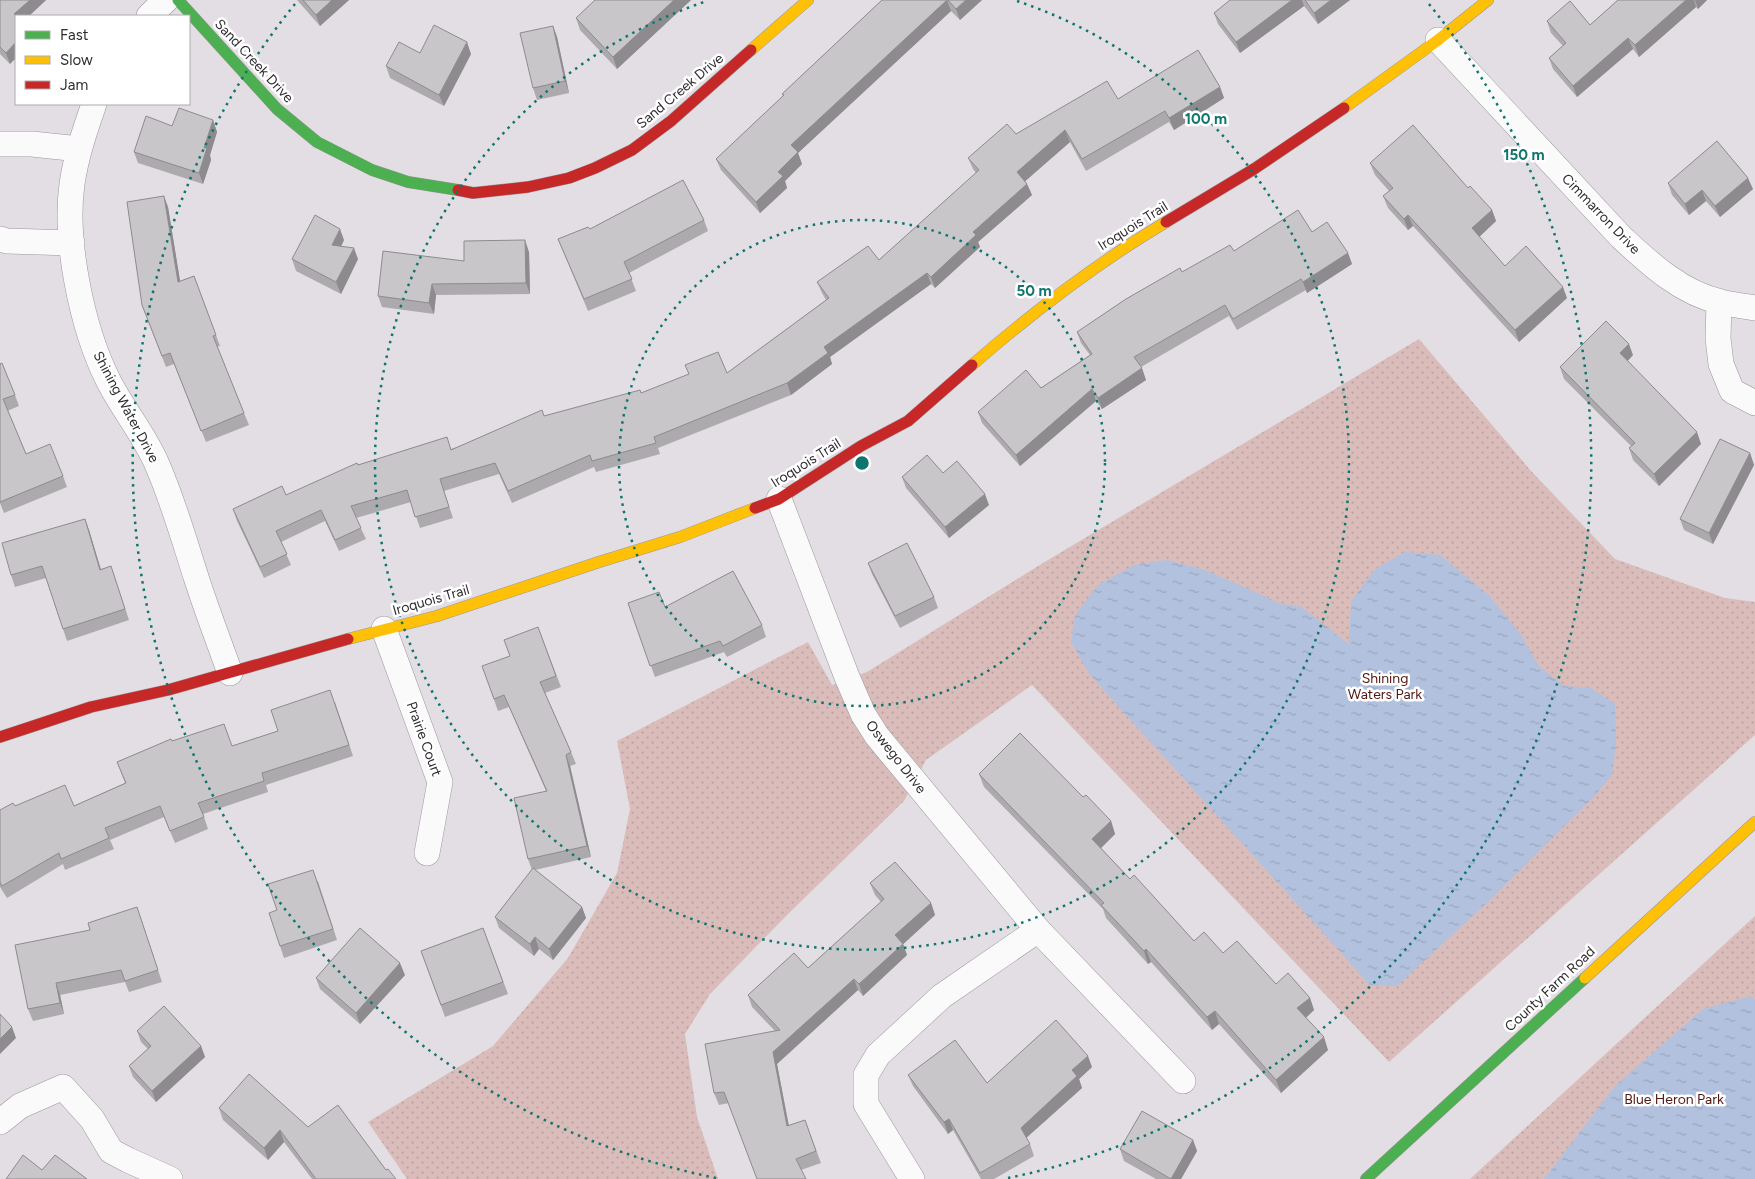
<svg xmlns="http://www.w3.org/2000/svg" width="1755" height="1179" font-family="Figtree,sans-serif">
  <defs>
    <pattern id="park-dots" width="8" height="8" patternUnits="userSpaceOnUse" patternTransform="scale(1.25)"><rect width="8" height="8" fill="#dabdbb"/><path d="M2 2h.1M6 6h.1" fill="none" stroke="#bba3a1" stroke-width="1.8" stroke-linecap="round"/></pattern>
    <pattern id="water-ripples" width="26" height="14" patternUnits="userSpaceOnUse" patternTransform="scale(1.25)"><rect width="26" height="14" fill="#b2c1dd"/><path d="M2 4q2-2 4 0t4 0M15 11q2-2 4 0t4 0" fill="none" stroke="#99a6be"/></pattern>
  </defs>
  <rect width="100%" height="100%" fill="#e3dee3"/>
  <g fill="url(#park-dots)">
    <path d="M1419,339l112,132 84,88 110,39 30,4v133l-366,327 -357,-377 -106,75 -22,41 -117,114 -77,79 -25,40 12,83 21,62h-311l-39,-57 125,-76 75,-88 49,-85 13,-64 -13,-68 191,-99 24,43 35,-13 176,-109z"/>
    <path d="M1755,916v263h-285z"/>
  </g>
  <g fill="url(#water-ripples)">
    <path d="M1405,552l35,3 50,41 31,39 18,31 25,20 27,2 24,16 1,41 -4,30 -18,22 -102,101 -95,88 -27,-1 -280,-310 -19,-33 4,-27 23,-30 36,-20 33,-5 38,10 39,17 37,17 19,2 49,38 2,-43 24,-32z"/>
    <path d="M1750,996l5,4v179h-211l71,-93 88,-77z"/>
  </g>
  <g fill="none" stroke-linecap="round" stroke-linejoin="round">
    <g stroke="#9b979b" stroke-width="26">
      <g id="street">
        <path d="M149,16l17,-16"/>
        <path d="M1438,40l183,197c29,27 60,56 100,65 11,3 23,4 34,6"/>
        <path d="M94,104c-9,26 -18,52 -22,80 -8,57 10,144 36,196 14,28 35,53 48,82 17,38 28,78 41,118 10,31 22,62 33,93"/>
        <path d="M0,144h32l47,5"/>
        <path d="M0,239l7,2 65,2"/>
        <path d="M1719,302l-1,36 3,26 11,27 23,12"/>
        <path d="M779,499l68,178 16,37 14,22 161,194 145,151"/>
        <path d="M384,629l56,153 -13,71"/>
        <path d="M0,1122l20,-16 43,-19 29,32 19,32 17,9 42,19"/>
        <path d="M912,1179l-46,-75v-29l12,-20 64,-59 96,-66"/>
      </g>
    </g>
    <g stroke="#9b979b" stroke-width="12">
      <g id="fast">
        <path d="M178,0l99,109 40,33 55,28 36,12 50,8"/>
        <path d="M1366,1179l219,-201"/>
      </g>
    </g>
    <g stroke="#9b979b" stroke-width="12">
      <g id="slow">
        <path d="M751,50l57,-50"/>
        <path d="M1344,108l94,-68 50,-40"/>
        <path d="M972,365c61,-53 125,-102 194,-143"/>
        <path d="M348,639l89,-23 162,-54 81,-25 75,-29"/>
        <path d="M1585,978l170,-156"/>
      </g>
    </g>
    <g stroke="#9b979b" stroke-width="12">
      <g id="jam">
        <path d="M458,190l15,3 55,-6 41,-9 26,-10 37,-18 39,-29 80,-71"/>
        <path d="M1166,222l88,-53 90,-61"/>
        <path d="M755,508l24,-9 82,-53 47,-25 64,-56"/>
        <path d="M0,737l91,-30 77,-17 180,-51"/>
      </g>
    </g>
    <use href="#street" stroke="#fbfafb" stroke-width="25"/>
    <use href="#fast" stroke="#4caf50" stroke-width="11"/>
    <use href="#slow" stroke="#ffc107" stroke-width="11"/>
    <use href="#jam" stroke="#c62828" stroke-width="11"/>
  </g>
  <g fill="#adaaae">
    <path d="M0,0h46l-17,16h-13l-6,48 -10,-10z"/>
    <path d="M297,0h52l-29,26z"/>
    <path d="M595,0h96l-74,69 -37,-39 -4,-12z"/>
    <path d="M882,0h100l-22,20 -9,-9 -153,142 4,11 -17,17 2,7 -27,25 -39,-43 -5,-11 67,-63 -1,-2z"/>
    <path d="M1230,0h120l-32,24 -14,-18 -64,47 -22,-29 -4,-11z"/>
    <path d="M1618,0h89l-9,9 -2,-2 -57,50 -6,-8 -56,48 -24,-28 -4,-11 14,-12 -12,-13 -4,-12 43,4z"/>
    <path d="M553,26l4,11 12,56 -32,7 -4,-12z"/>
    <path d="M420,53l51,1 -27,52 -54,-28 -4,-12z"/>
    <path d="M1220,87l4,11 -50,32 -5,-8 -83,49 -16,-29 -45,39 2,3 5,11 -54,47 2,5 -45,41 -4,-4 -101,73 2,7 -41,31 -133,53 2,6 -64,18 -2,-5 -82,36 -13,-29 -55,17 9,27 -33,10 -9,-26 -55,16 10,21 -27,12 -14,-30 -44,21 10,23 -27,13 -27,-57 -4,-12 53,-14 72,-30 93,-16 93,-33 183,-43 99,-73 -4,-7 -5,-11 62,-22 97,-87 -3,-4 -5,-11 48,-24 102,-35z"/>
    <path d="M213,120l4,12 -7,23 1,5 -8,24 -65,-21 -4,-11 38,-26z"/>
    <path d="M1370,163l98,25 24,22 4,11 -17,16 26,29 62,32 -48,44 -106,-116 -5,4 -20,-22 -5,-12 6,-5 -14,-16z"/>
    <path d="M1668,183l85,6 -33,28 -14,-16 -17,14 -17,-20z"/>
    <path d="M168,207l12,74 14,-5 26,70 -3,1 32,78 -43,17 -32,-78 -8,3 -24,-62z"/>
    <path d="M704,220l4,11 -79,42 7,18 -48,20 -30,-72 32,-10z"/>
    <path d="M1312,232l36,21 4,11 -45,29 -1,-3 -69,40 -8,-14 -88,51 5,13 -44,29 -6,-8 -76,65 -38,-43 -4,-11 63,-24 49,-33 -9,-12 -4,-11 105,-60 52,-21z"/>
    <path d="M344,240l-3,6 17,13 -17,35 -45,-23 -4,-12z"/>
    <path d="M529,252l1,42 -94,1 -2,19 -52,-7 -4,-11 86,-35z"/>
    <path d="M1633,355l-6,6 74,83 -42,42 -26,-26 -4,-12 2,-2 -67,-67 -4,-12z"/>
    <path d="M0,364l15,31 4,11 -12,5 19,43 37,22 4,11 -63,26 -4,-10z"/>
    <path d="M1750,453l4,12 -41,79 -29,-14 -4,-11z"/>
    <path d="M902,477l87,28 -40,33 -43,-50z"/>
    <path d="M85,519l4,11 12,39 10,-3 18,54 -62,21 -21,-63 -31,9 -4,-12z"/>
    <path d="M868,563l66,34 4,11 -38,20 -28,-54z"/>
    <path d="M628,603l37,4 97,18 4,12 -39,20 -3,-5 -69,25z"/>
    <path d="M538,627l23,60 -16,6 26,59 5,12 -6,2 21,91 -56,13 47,37 4,11 -33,42 -14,-11 -5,7 -35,-28 -4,-11 37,-47 -4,-11 18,-68 -37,-84 -11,4 -16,-45 28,-10z"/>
    <path d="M335,702l18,54 -87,29 2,7 -65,22 5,15 -33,14 -11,-26 -54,23 4,9 -49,21 -2,-6 -56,34 -7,-11v-77l15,-4h59l51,-23 -8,-21 55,-21 60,5 46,-15z"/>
    <path d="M979,774l104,23 28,24 4,13 -14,14 29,31 64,62 29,12 53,31 34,14 4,12 -8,8 22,32 -47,43 -62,-69 -7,6 -61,-68 -3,2 -42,-46 -3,-9 -119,-122z"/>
    <path d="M318,881l19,59 -53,18 -4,-12 -3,-36z"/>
    <path d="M870,883l61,20 4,12 -32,29 4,11 -44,41 -5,-6 -81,74 12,62 16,-6 16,43 -20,7 -72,-67 -10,2 -5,-12 61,-62 -23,-24 -4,-12 60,-27 73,-66 -6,-7z"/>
    <path d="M137,907l25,75 -33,10 -4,-10 -65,13 4,19 -31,7 -5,-12 62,-79z"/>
    <path d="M483,928l25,66 -63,23 -24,-66z"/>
    <path d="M405,975l-45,49 -40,-35 -4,-11z"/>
    <path d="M137,1031l64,15 4,11 -49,45 -23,-25 -4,-11 19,-17 -7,-7z"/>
    <path d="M1092,1067l-13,12 3,9 -56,50 4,6 4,12 -40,23h-13l-28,-49 -5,4 -35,-48 -5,-11 79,8z"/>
    <path d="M219,1108l89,19 78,43 10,9h-84l-28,-37 -16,18 -45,-40z"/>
    <path d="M1193,1140l4,11 -16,28h-25l-32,-18 -4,-12z"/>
  </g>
  <g fill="#8d8b8d">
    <path d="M30,0h16l-17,16h-13l-2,-2z"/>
    <path d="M332,0h17l-29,26 -4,-11z"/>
    <path d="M674,0h17l-74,69 -4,-12z"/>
    <path d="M947,0l4,11 -153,142 4,11 -17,17 2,7 -27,25 -4,-11 35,-57z"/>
    <path d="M966,0h16l-22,20 -4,-11z"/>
    <path d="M1292,0h10l2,6 -64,47 -4,-11z"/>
    <path d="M1331,0h19l-32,24 -4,-11z"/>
    <path d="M1686,0h8l2,7 -57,50 -4,-12z"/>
    <path d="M1695,0h12l-9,9z"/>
    <path d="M553,26l4,11 12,56 -4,-12z"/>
    <path d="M1628,38l5,11 -56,48 -4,-11z"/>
    <path d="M16,42v16l-6,6 -4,-11z"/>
    <path d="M467,42l4,12 -27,52 -5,-11z"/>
    <path d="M1220,87l4,11 -50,32 -5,-12z"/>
    <path d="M213,120l4,12 -7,23 1,5 -8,24 -4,-11 5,-25z"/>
    <path d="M1065,130l5,12 -48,42 -5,-12z"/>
    <path d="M1748,178l5,11 -33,28 -5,-11z"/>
    <path d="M1027,184l5,11 -54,47 2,5 -45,41 -4,-11 42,-45z"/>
    <path d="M1702,190l4,11 -17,14 -4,-11z"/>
    <path d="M164,196l4,11 14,86 -4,-11z"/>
    <path d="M1492,210l4,11 -20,19 -4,-12z"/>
    <path d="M1408,215l5,11 -5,4 -4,-11z"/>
    <path d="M340,229l4,11 -8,17 -4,-12z"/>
    <path d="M525,240l4,12 1,42 -4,-11z"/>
    <path d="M354,248l4,11 -17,35 -5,-12z"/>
    <path d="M1348,253l4,11 -45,29 -4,-11z"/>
    <path d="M927,273l4,11 -101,73 2,7 -41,31 -4,-12 37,-36z"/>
    <path d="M432,284l4,11 -2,19 -5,-11z"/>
    <path d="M1563,287l4,11 -48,44 -4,-12z"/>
    <path d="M1629,344l4,11 -9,10 -4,-12z"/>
    <path d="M1142,368l4,12 -44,29 -4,-11z"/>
    <path d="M1092,389l4,12 -76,65 -4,-11z"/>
    <path d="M1697,432l4,12 -42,42 -5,-12z"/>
    <path d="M1750,453l4,12 -41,79 -4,-11z"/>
    <path d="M985,494l4,11 -40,33 -4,-11z"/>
    <path d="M85,519l4,11 15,51 -4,-11z"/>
    <path d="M566,755l4,11 21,91 -4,-11z"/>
    <path d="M1111,821l4,13 -18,18 -5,-13z"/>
    <path d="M931,903l4,12 -35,32 -5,-12z"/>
    <path d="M582,907l4,11 -33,42 -4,-11z"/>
    <path d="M535,937l4,12 -5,7 -4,-12z"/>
    <path d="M903,944l4,11 -44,41 -4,-12z"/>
    <path d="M1146,949l5,13 -3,2 -4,-13z"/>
    <path d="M400,963l5,12 -45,49 -4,-11z"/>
    <path d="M854,979l4,11 -81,74 14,74 -4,-12 -14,-74z"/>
    <path d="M56,983l4,12 4,19 -4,-11z"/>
    <path d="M1310,998l4,12 -12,11 -5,-13z"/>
    <path d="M1215,1011l4,13 -7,6 -5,-13z"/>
    <path d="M12,1027l4,11 -16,16v-15z"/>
    <path d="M1324,1037l4,13 -47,43 -5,-13z"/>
    <path d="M201,1046l4,11 -49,45 -4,-11z"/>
    <path d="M1088,1056l4,11 -13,12 3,9 -57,51 -4,-11 51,-58z"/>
    <path d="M949,1119l4,11 -5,4 -4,-12z"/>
    <path d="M280,1130l4,12 -16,18 -4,-12z"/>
    <path d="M1193,1140l4,11 -16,28h-10z"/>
  </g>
  <g fill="#c9c6ca" stroke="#8d8b8d">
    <path d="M0,0h30l-16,14 2,2v26l-10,11 -6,-6z"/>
    <path d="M303,0h29l-16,15z"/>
    <path d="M595,0h79l-61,57 -37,-39z"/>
    <path d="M882,0h65l-156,145 7,7 -20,20 5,4 -27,26 -40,-43 68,-64 -2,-1z"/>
    <path d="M948,0h18l-10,9z"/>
    <path d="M1230,0h62l-56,42 -22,-29z"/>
    <path d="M1305,0h26l-17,13z"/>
    <path d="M1618,0h68l-51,45 -7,-7 -55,48 -24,-28 17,-15 -19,-22 23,-20 20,24z"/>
    <path d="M434,25l33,17 -28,53 -53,-29 13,-24 21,11z"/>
    <path d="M553,26l12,55 -32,7 -13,-55z"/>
    <path d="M1198,50l22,37 -51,31 -4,-7 -83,48 -17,-29 -48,42 10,12 -54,48 3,3 -45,42 -4,-4 -103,74 4,6 -41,30 -133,54 2,6 -64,18 -2,-6 -82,36 -13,-28 -55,16 9,28 -34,10 -8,-27 -56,16 10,22 -26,12 -14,-30 -45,21 11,23 -27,13 -27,-58 49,-23 4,9 71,-32 1,2 89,-28 4,13 91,-40 2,6 96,-26 1,3 48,-19 -4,-9 33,-13 9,21 102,-75 -12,-16 51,-36 11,14 100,-90 -11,-12 39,-34 9,10 91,-53 11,18z"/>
    <path d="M179,108l34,12 -9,28h3l-8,25 -65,-21 12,-36 26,10z"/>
    <path d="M1413,125l55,63 2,-2 22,24 -20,18 33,38 21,-20 37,41 -48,43 -107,-115 -4,4 -21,-23 10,-8 -23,-25z"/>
    <path d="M1717,141l31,37 -33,28 -13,-16 -17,14 -17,-21z"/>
    <path d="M683,180l21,40 -80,42 8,17 -48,20 -26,-60 30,-12 2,2z"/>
    <path d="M164,196l14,86 16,-6 22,59 -3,1 31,77 -43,18 -31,-78 -8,3 -20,-51 -15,-103z"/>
    <path d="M1298,210l14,22 15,-10 21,31 -45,29 -2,-3 -68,40 -8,-14 -91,52 8,11 -44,30 -6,-9 -76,66 -38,-43 48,-42 15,18 51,-34 -15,-22 49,-33 54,-31 2,4 48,-27 4,6z"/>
    <path d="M315,215l25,14 -8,16 22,3 -18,34 -44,-23z"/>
    <path d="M525,240l1,43 -94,1 -3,19 -51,-7 5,-45 81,10v-20z"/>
    <path d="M1606,321l23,23 -9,9 77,79 -43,42 -25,-26 6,-5 -75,-76z"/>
    <path d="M2,363l13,32 -12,4 23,55 24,-10 13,32 -63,26v-138z"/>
    <path d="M1720,439l30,14 -41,80 -29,-14z"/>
    <path d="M927,455l16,18 14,-12 28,33 -40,33 -43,-50z"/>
    <path d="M85,519l15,51 11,-4 14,43 -62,20 -21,-63 -31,9 -9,-32z"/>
    <path d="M907,543l27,54 -39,19 -27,-53z"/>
    <path d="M733,571l29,54 -39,21 -3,-5 -70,25 -22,-63 31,-11 6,15z"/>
    <path d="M538,627l18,49 -16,6 31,70 -5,3 21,91 -59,13 -14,-61 33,-7 -43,-96 -10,4 -12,-33 28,-10 -6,-16z"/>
    <path d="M330,690l19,55 -87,28 2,8 -66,22 6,14 -34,14 -10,-25 -55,22 4,10 -48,21 -2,-6 -57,33 -2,-4v-72l13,-7 2,3 50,-21 9,21 52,-23 -9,-21 54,-23 1,2 52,-17 8,22 46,-15 -7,-21z"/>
    <path d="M1020,733l63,64 3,-2 25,26 -19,18 38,40 4,-4 60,66 10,-9 19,21 14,-12 39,43 12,-11 22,25 -13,10 27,29 -48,43 -61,-69 -8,6 -61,-68 -2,2 -43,-46 3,-2 -125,-129z"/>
    <path d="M895,862l36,41 -36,32 8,9 -44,40 -5,-5 -81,73 14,74 18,-6 11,31 -20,8 10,20h-49l-33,-87 -10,1 -9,-49 75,-14 -32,-35 46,-42 14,15 76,-69 -14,-16z"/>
    <path d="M533,868l49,39 -33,42 -14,-12 -5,7 -35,-27z"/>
    <path d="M313,870l20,59 -53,17 -11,-33 8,-3 -9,-26z"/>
    <path d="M137,907l21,63 -33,11 -4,-11 -65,13 4,20 -32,6 -13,-64 75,-15 -2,-7z"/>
    <path d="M360,928l40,35 -44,50 -40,-35z"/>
    <path d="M483,928l20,54 -62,23 -20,-54z"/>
    <path d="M164,1006l37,40 -49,45 -23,-25 22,-20 -14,-15z"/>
    <path d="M0,1014l12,13 -12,12z"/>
    <path d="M1056,1020l32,36 -16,14 5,6 -56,52 9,16 -50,29 -31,-54 -5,3 -36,-47 47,-35 32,43z"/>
    <path d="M249,1074l59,53 30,-22 48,65 2,-1 8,10h-80l-36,-49 -16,18 -45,-40z"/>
    <path d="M1142,1111l51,29 -22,39 -51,-30z"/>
    <path d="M23,1155l19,15 13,-15 32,24h-81z"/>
  </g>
  <g fill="none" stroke="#0f766e" stroke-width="2.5" stroke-dasharray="2.5 5">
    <circle cx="862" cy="463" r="243"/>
    <path d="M1017 1A487 487 0 1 1 707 1"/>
    <path d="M716 1178A730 730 0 0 1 295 4M1429 4A730 730 0 0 1 1008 1178"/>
  </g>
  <g text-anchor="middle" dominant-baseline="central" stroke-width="5" stroke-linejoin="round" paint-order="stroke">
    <g font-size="14" fill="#2f2c2f" stroke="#fff">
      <text transform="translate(254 61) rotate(47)">Sand Creek Drive</text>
      <text transform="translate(680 91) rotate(-40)">Sand Creek Drive</text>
      <text transform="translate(1601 214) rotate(46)">Cimmarron Drive</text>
      <text transform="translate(1133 226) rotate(-32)">Iroquois Trail</text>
      <text transform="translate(126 407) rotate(62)">Shining Water Drive</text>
      <text transform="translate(806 463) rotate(-32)">Iroquois Trail</text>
      <text transform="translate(431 600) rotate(-16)">Iroquois Trail</text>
      <text transform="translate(424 739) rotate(70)">Prairie Court</text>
      <text transform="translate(896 757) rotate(52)">Oswego Drive</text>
      <text transform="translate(1550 989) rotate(-43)">County Farm Road</text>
    </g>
    <g font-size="14" fill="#521712" stroke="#fff">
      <text x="1385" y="678">Shining<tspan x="1385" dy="16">Waters Park</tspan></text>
      <text x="1674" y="1099">Blue Heron Park</text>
    </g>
  </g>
  <circle cx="862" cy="463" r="8" fill="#0f766e" stroke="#fff" stroke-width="2.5"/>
  <g font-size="15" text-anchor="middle" font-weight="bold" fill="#0f766e" stroke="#fff" stroke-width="5" stroke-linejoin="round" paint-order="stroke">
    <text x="1206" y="124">100 m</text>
    <text x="1524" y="160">150 m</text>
    <text x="1034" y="296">50 m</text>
  </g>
  <rect x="15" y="15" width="175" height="90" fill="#ffffff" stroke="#acabac"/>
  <rect x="25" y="31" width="25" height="8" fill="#4caf50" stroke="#acabac"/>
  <text x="60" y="40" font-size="15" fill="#2f2c2f">Fast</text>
  <rect x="25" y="56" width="25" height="8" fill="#ffc107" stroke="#acabac"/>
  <text x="60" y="65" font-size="15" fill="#2f2c2f">Slow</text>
  <rect x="25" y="81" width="25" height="8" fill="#c62828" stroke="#acabac"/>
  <text x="60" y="90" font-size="15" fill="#2f2c2f">Jam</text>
</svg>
